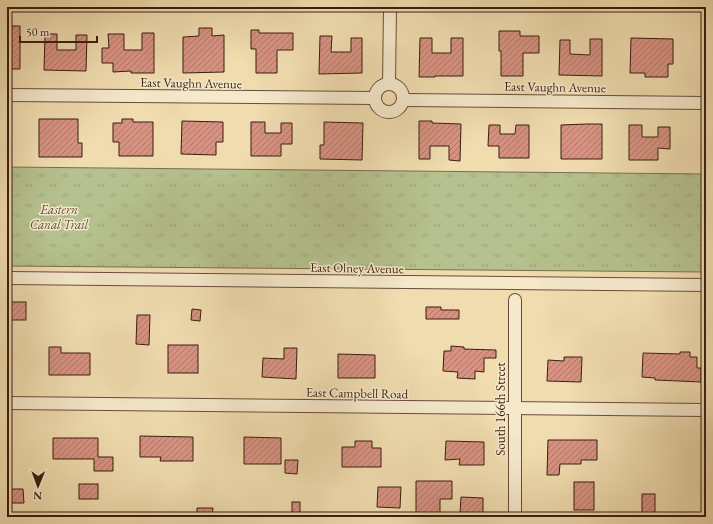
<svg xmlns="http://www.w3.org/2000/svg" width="713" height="524" font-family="'EB Garamond',serif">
  <defs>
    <pattern id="park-tufts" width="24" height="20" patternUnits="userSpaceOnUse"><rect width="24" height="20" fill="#b5c18e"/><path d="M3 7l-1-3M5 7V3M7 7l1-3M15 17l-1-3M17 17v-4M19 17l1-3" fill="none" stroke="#9da579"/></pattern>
    <pattern id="building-hatch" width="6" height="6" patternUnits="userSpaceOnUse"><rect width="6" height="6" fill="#d69383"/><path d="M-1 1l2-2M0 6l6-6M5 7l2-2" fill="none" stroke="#af776a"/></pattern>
  </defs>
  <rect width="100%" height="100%" fill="#f0dcaf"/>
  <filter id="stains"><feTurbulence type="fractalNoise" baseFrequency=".005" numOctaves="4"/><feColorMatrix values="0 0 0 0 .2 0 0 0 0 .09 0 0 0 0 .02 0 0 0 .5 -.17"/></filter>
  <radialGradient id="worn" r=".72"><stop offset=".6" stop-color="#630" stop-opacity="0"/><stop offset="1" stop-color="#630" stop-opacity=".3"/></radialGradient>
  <path fill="url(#park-tufts)" stroke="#786f4f" d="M7,167l699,7v98l-699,-6z"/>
  <g fill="url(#building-hatch)" stroke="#3b1d10">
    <path d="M7,26h13v43h-11v-5h-2z"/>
    <path d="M199,28h13v8l12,-1v37l-41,1v-36l16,-1z"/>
    <path d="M251,30h8v3h34v17h-16v23h-21v-24h-5z"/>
    <path d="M499,31h21v5h19v17h-16v23h-22v-25h-2z"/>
    <path d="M142,33h12v40h-23v-2l-18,1v-9h-11v-15h7l-1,-14h16v16h18z"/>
    <path d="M45,34h12v16h19v-15h11l-1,36 -42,-1z"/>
    <path d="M320,36h12l-1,16h20v-14h11v35l-43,1z"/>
    <path d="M420,38h12v15h19v-15h12v38h-28v1h-16z"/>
    <path d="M631,38l42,1v25h-5v13h-23v-4h-15z"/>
    <path d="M590,39h12v37l-43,-1 1,-35h10v14l20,1z"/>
    <path d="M39,119h39v24h4v14h-43z"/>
    <path d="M122,119h11v3h20v34h-34v-14h-6v-19h9z"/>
    <path d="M182,121l41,1v20h-7v13l-35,-1z"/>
    <path d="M419,121h13v2l29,1 -1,37 -11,-1v-14h-19v13h-11z"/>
    <path d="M251,122h14v11h16v-10h11v21h-11v12h-30z"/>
    <path d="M324,122l39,1 -1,37 -42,-1v-14h4z"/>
    <path d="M587,124h15v35h-41v-34z"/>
    <path d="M489,125h11v9h15l1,-9h13v33h-30v-12h-11z"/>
    <path d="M629,125h13v12h16v-10h12v22l-12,-1v12h-29z"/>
    <rect x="7" y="302" width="19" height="18"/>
    <path d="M426,307h15v3h18v9h-33z"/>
    <path d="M192,309l9,1 -1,11 -9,-1z"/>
    <path d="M137,315h13l-1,30 -13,-1z"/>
    <rect x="168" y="345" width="30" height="28"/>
    <path d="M451,346l13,1v2l32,1v8h-12v14l-9,-1v8l-18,-1 1,-6 -15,-1 1,-20h7z"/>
    <path d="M49,347h12v6h29v22h-41z"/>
    <path d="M284,348h13l-1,31 -34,-2 1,-19 21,1z"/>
    <path d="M680,352h10v5h7v11h4v14l-46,-2v-2l-13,-1 1,-24 37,1z"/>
    <path d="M338,354l37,1v23h-37z"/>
    <path d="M564,357h18l-1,25 -34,-1 1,-21 16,1z"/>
    <path d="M140,436l53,1v24h-33l1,-4h-21z"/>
    <path d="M244,437l37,1v26h-37z"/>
    <path d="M53,438h45v19h15v14h-19v-12h-41z"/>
    <path d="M548,440h49v20h-16v4h-21l-1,11h-12z"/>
    <path d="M355,441h17v7h9v19h-39v-20h13z"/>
    <path d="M446,441l38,1v23h-25l1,-6 -15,1z"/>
    <path d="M285,460h13l-1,14 -12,-1z"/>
    <path d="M416,481h36v18h-12v18h-24z"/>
    <rect x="574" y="482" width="20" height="28"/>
    <rect x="79" y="484" width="19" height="15"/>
    <path d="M378,487h23l-1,21 -23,-1z"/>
    <path d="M7,489h16l1,14h-17z"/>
    <rect x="642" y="494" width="13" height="23"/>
    <path d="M461,497l22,1v17l-23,-1z"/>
    <rect x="292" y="502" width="8" height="15"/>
    <path d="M197,508h16l-1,9h-15z"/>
  </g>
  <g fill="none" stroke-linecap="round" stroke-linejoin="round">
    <g stroke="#684d38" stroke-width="14">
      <g id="street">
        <path d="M389,84l1,-77"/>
        <circle cx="389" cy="98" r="14"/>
        <path d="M7,95l368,3"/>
        <path d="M403,100l303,3"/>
        <path d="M7,278l699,7"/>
        <path d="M515,300v217"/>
        <path d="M7,403l699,7"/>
      </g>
    </g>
    <use href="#street" stroke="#f5e8cb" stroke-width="12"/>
  </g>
  <g text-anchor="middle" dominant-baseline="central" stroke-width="3" stroke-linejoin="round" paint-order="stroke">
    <g font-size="13" fill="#3b1d10" stroke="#f5e8cb">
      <text transform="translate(191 83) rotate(1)">East Vaughn Avenue</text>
      <text transform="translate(555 87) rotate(1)">East Vaughn Avenue</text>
      <text transform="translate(357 268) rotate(1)">East Olney Avenue</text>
      <text transform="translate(357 393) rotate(1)">East Campbell Road</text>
      <text transform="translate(500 409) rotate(-90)">South 166th Street</text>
    </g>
    <g font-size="13" font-style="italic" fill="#604e36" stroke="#f5e8cb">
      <text x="59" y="209">Eastern<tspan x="59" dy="15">Canal Trail</tspan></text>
    </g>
  </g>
  <rect width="713" height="524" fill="none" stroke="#f0dcaf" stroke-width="24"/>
  <rect x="8" y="8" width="697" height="508" fill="none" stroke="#3b1d10" stroke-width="2"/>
  <rect x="12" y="12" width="689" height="500" fill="none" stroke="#3b1d10"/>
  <g transform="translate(38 486) rotate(181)" stroke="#f5e8cb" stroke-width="3" paint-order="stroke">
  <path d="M0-3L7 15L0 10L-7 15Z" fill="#3b1d10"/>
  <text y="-6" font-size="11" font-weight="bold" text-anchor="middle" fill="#3b1d10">N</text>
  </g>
  <path d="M20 36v6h77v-6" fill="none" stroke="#3b1d10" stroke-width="2"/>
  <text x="26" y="36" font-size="12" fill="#3b1d10" stroke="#f5e8cb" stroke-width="3" paint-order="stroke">50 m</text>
  <rect width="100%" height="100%" filter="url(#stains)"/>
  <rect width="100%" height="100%" fill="url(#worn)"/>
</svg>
